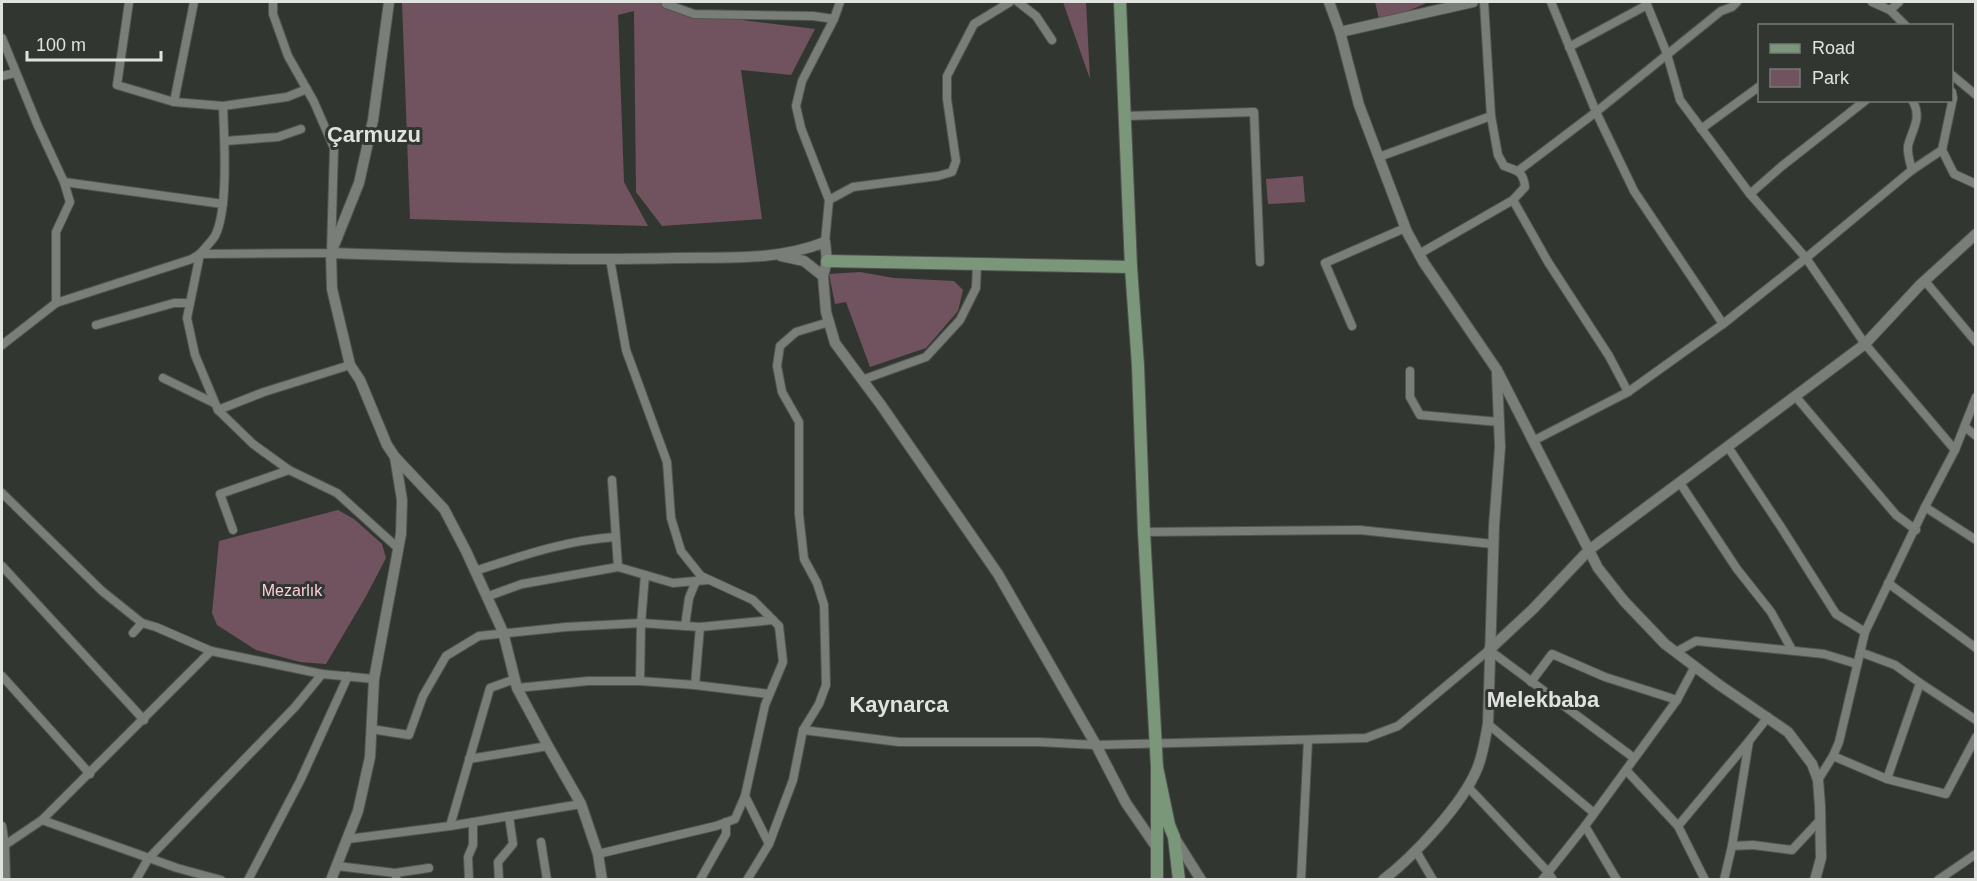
<svg xmlns="http://www.w3.org/2000/svg" width="1977" height="881" font-family="Helvetica,sans-serif">
  <rect width="100%" height="100%" fill="#323631"/>
  <g fill="#71535f">
    <path d="M402,2h263l29,12 121,15 -24,46 -50,-5 21,149 -100,7 -26,-34 -2,-181 -16,4 6,167 24,44 -238,-7z"/>
    <path d="M1063,2h23l4,77z"/>
    <path d="M1375,2h54l-49,21z"/>
    <path d="M1303,176l2,26 -37,2 -2,-25z"/>
    <path d="M860,272l34,6 60,3 9,9 -5,21 -32,37 -56,19 -24,-65 -11,2 -6,-30z"/>
    <path d="M338,510l16,9 28,25 4,14 -21,40 -39,66 -26,-2 -44,-12 -39,-25 -5,-12 7,-72z"/>
  </g>
  <g fill="none" stroke-linecap="round" stroke-linejoin="round">
    <g stroke="#515450" stroke-width="10">
      <g id="minor">
        <path d="M129,2l-12,83 57,17"/>
        <path d="M194,2l-20,100 49,4c1,32 6,102 -8,130 -4,6 -10,12 -15,18"/>
        <path d="M1018,2l18,14 16,24"/>
        <path d="M1484,2l7,114 7,39 6,11c14,5 19,5 21,21l-12,13 35,62 61,94 19,36"/>
        <path d="M1551,2l45,110 38,79 89,133"/>
        <path d="M1646,2l21,52 13,46 70,94 56,64 59,86 90,106"/>
        <path d="M1872,2l18,8 16,16"/>
        <path d="M666,4l28,10 119,2 21,3"/>
        <path d="M1890,10l9,-8"/>
        <path d="M2,38l36,88 26,56 6,20 -14,30v71"/>
        <path d="M1569,47l78,-42"/>
        <path d="M1952,75l24,20"/>
        <path d="M2,76l13,-3"/>
        <path d="M223,106l64,-9 20,-8"/>
        <path d="M1126,116l128,-4 6,150"/>
        <path d="M1701,129l59,-43"/>
        <path d="M225,141l53,-4 23,-8"/>
        <path d="M1942,150l12,24 22,10"/>
        <path d="M1379,157l112,-41"/>
        <path d="M1912,170c-2,-7 -5,-17 -4,-24 4,-17 15,-28 4,-46"/>
        <path d="M1518,171l78,-59 125,-101 11,-4 5,-5"/>
        <path d="M64,182l159,22"/>
        <path d="M1750,194l32,-28 84,-66"/>
        <path d="M829,200l24,-13 85,-11 14,-4 4,-11 -9,-62v-23l27,-52 36,-22"/>
        <path d="M825,242l4,-42 -28,-72 -5,-22 6,-25 32,-62 6,-17"/>
        <path d="M200,254l131,-1 3,-105 -20,-46 -26,-46 -15,-42v-12"/>
        <path d="M1419,254l94,-54"/>
        <path d="M1925,281l51,61"/>
        <path d="M96,325l78,-22h16"/>
        <path d="M1352,326l-27,-63 80,-35"/>
        <path d="M2,345l54,-42 136,-44 8,-5 -13,64 8,37 23,55 35,34 36,26 48,23 62,56"/>
        <path d="M1410,371v26l10,18 79,7"/>
        <path d="M163,378l51,25"/>
        <path d="M862,380l64,-23 34,-37 16,-32 1,-24"/>
        <path d="M1796,397l100,118 20,15"/>
        <path d="M1976,397l-21,53 -30,57 51,33"/>
        <path d="M218,410l46,-18 86,-27"/>
        <path d="M1965,427l11,9"/>
        <path d="M1533,441l95,-49 95,-68 83,-66 106,-88 30,-20 11,-52 -1,-6"/>
        <path d="M1728,447l53,80 55,87 29,18"/>
        <path d="M612,480l6,87"/>
        <path d="M1680,483l57,86 34,43 21,38"/>
        <path d="M2,493l100,98 40,32 14,4 55,24"/>
        <path d="M233,530l-13,-36 69,-24"/>
        <path d="M1144,532l216,-2 133,14"/>
        <path d="M2,566l142,154"/>
        <path d="M475,571c46,-15 92,-31 140,-34"/>
        <path d="M1888,583l88,65"/>
        <path d="M486,597l36,-13 96,-17 55,16 35,-3"/>
        <path d="M685,626l4,-28 7,-17"/>
        <path d="M700,627l-5,58 74,9"/>
        <path d="M133,633l9,-10"/>
        <path d="M1676,652l20,-11 128,13 33,10"/>
        <path d="M1860,652l35,13 25,18 -33,96"/>
        <path d="M2,676l88,98"/>
        <path d="M640,681l1,-58 4,-48"/>
        <path d="M1531,682l21,-28 53,23 72,23"/>
        <path d="M1920,683l56,37"/>
        <path d="M517,688l71,-7h52l55,4"/>
        <path d="M1488,724l106,89"/>
        <path d="M371,729l38,6 14,-39 23,-40 33,-20 87,-9 75,-4 59,4 73,-7"/>
        <path d="M803,730l96,12h140l57,3 270,-7 32,-12 91,-76 145,108"/>
        <path d="M1833,756l54,23 59,15 30,-57"/>
        <path d="M469,759l79,-13"/>
        <path d="M1626,770l52,56 27,54"/>
        <path d="M1818,780l15,-24 6,-14 26,-110 60,-125"/>
        <path d="M1468,787l80,85 5,8"/>
        <path d="M745,796l24,48 -22,36"/>
        <path d="M42,820l135,48 44,12"/>
        <path d="M2,826l3,19 1,35"/>
        <path d="M450,826l40,-138 25,-9"/>
        <path d="M1585,826l32,54"/>
        <path d="M1678,826l71,-85"/>
        <path d="M348,839l102,-13 131,-22"/>
        <path d="M541,842l6,38"/>
        <path d="M769,844l24,-64 10,-50 16,-26 7,-19 -2,-80 -7,-22 -13,-24 -5,-45v-92l-17,-30 -5,-26 3,-20 16,-14 33,-10"/>
        <path d="M5,845l37,-25 169,-169 111,23 52,5"/>
        <path d="M1732,846l21,-1 39,5 29,-31"/>
        <path d="M1416,851l17,29"/>
        <path d="M598,854l118,-28 19,-7 10,-23 20,-91 18,-43 -4,-36 -26,-26 -52,-24 -20,-25 -10,-33 -4,-56 -41,-112 -16,-91"/>
        <path d="M337,866l58,7 2,7"/>
        <path d="M395,873l34,-5"/>
        <path d="M136,880l12,-21 147,-152 27,-33"/>
        <path d="M248,880l52,-99 48,-105"/>
        <path d="M469,880l-1,-23 5,-12v-23"/>
        <path d="M499,880l-1,-18 15,-18 -4,-28"/>
        <path d="M700,880l26,-46v-12"/>
        <path d="M1301,880l7,-140"/>
        <path d="M1542,880l43,-54 92,-126 18,-34"/>
        <path d="M1724,880l8,-34 17,-105 19,-24"/>
        <path d="M1938,880l38,-26"/>
      </g>
    </g>
    <g stroke="#515450" stroke-width="12">
      <g id="tertiary">
        <path d="M1329,2l11,30 19,73 48,127 17,31 73,107 101,198 26,33 41,43 53,40 70,48 24,32 6,16 2,26 1,52 -6,22"/>
        <path d="M1340,32l133,-30"/>
        <path d="M331,253c115,4 230,8 346,5 49,-1 101,3 148,-16l2,19 -4,15 3,36 9,31 46,62 117,169 98,171 30,58 31,45"/>
        <path d="M781,256l23,5 19,15"/>
        <path d="M395,457l49,52 22,42 37,81 14,56 31,58 33,58 17,50 4,26"/>
        <path d="M1489,650l44,-41 56,-59 276,-206 55,-59 56,-51"/>
        <path d="M1174,837l27,43"/>
        <path d="M331,880l27,-69 12,-54 4,-78 27,-145 1,-34 -7,-43 -8,-12 -27,-65 -10,-15 -18,-76 -1,-36 28,-70 14,-63 16,-118"/>
        <path d="M1383,880c31,-24 79,-75 94,-111 6,-14 8,-30 11,-45l6,-198 6,-79 -3,-73"/>
      </g>
    </g>
    <g stroke="#515450" stroke-width="14">
      <g id="secondary">
        <path d="M1120,2l11,265 7,99 6,166 13,235"/>
        <path d="M827,261l304,6"/>
        <path d="M1157,880v-113l12,58 5,12 5,43"/>
      </g>
    </g>
    <use href="#minor" stroke="#797e79" stroke-width="8"/>
    <use href="#tertiary" stroke="#797e79" stroke-width="10"/>
    <use href="#secondary" stroke="#7a9879" stroke-width="12"/>
  </g>
  <g text-anchor="middle" dominant-baseline="central" stroke-width="6" stroke-linejoin="round" paint-order="stroke">
    <g font-size="16" fill="#fecde0" stroke="#323631">
      <text x="292" y="590">Mezarlık</text>
    </g>
    <g font-size="22" font-weight="bold" fill="#dfe2df" stroke="#323631">
      <text x="374" y="134">Çarmuzu</text>
      <text x="1543" y="699">Melekbaba</text>
      <text x="899" y="704">Kaynarca</text>
    </g>
  </g>
  <rect width="1977" height="881" fill="none" stroke="#dfe2df" stroke-width="6"/>
  <rect x="1758" y="24" width="195" height="78" fill="#323631" stroke="#777b77" stroke-width="1.5"/>
  <rect x="1770" y="44" width="30" height="9" fill="#7a9879" stroke="#777b77" stroke-width="1.5"/>
  <text x="1812" y="54" font-size="18" fill="#dfe2df">Road</text>
  <rect x="1770" y="69" width="30" height="18" fill="#71535f" stroke="#777b77" stroke-width="1.5"/>
  <text x="1812" y="84" font-size="18" fill="#dfe2df">Park</text>
  <path d="M27 51v9h134v-9" fill="none" stroke="#dfe2df" stroke-width="3"/>
  <text x="36" y="51" font-size="18" fill="#dfe2df" stroke="#323631" stroke-width="4.5" paint-order="stroke">100 m</text>
</svg>
